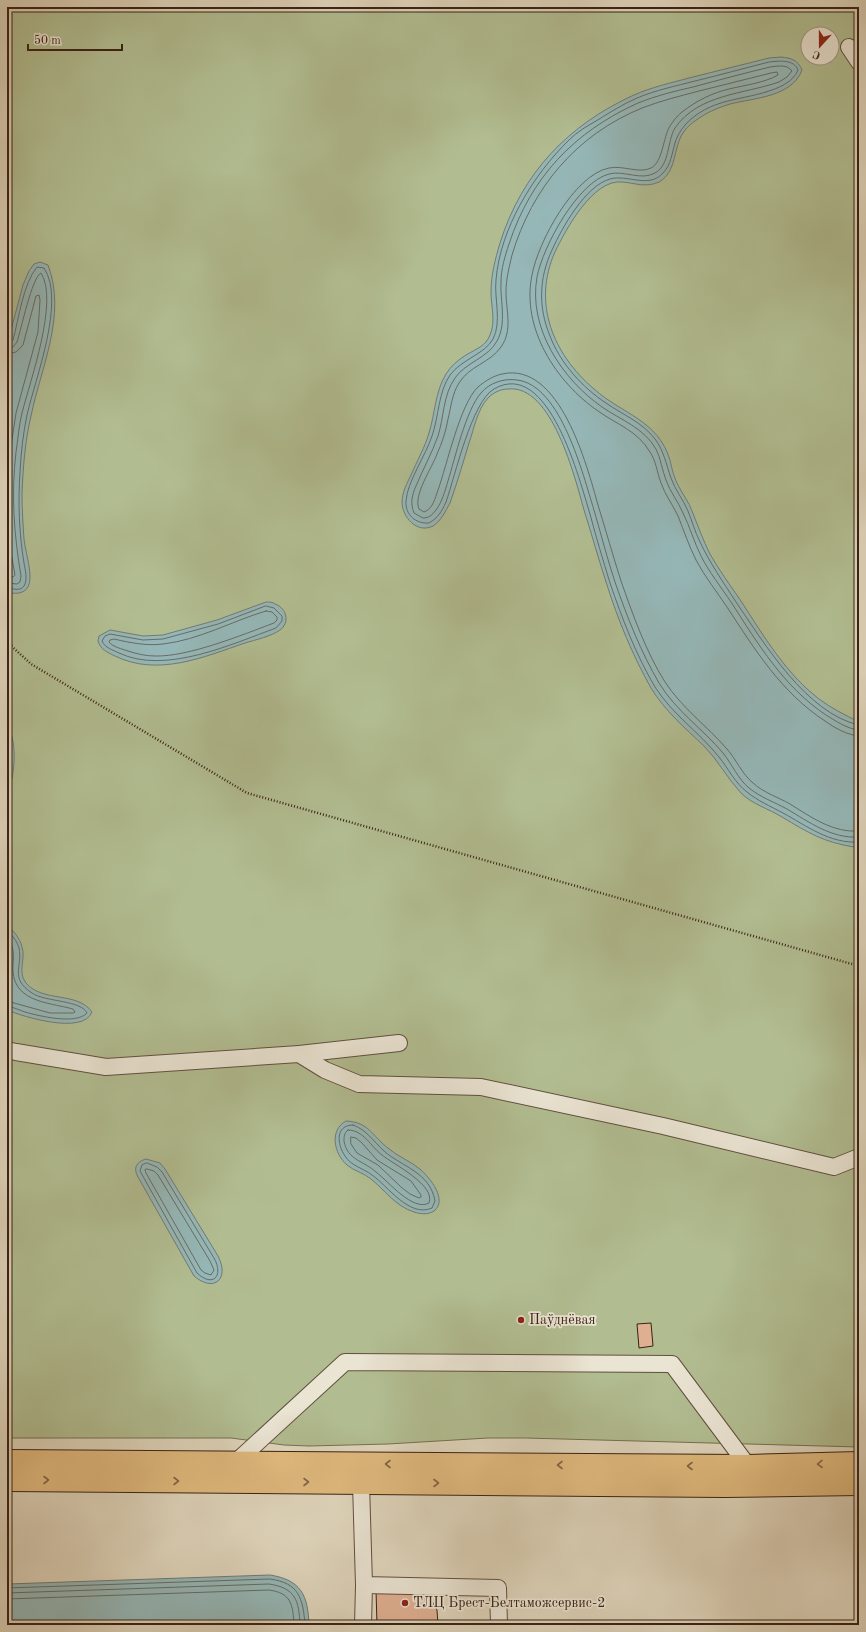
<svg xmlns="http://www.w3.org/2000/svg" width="866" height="1632" font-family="'Old Standard TT',serif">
  <rect width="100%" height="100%" fill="#dfd5bc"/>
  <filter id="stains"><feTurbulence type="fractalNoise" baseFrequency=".005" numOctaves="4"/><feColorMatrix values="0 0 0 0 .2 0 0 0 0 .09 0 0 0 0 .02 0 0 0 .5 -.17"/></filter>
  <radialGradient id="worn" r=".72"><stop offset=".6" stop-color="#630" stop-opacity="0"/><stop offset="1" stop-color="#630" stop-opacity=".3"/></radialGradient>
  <path fill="#b1bd91" stroke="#757053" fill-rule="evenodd" d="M7,7h852v1440l-334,-9h-37l-100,6 -79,2 -25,-1 -53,-7h-224zM808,34h24v24h-24z"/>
  <g fill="#95b7b7" stroke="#707b76">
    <path d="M781,57c10,1 17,3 21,13 -10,27 -48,28 -72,34 -9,3 -18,6 -26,11 -8,5 -16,10 -21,18 -10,15 -6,39 -24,49 -13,6 -24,1 -37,0 -29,-3 -56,47 -67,70 -23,51 -2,102 39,137 28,25 64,31 76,71 2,9 4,18 9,27 4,8 10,15 13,24 6,15 11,29 18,43 9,16 20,31 31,47 22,34 45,73 78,98 12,9 26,16 40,23v124l-5,1c-31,-5 -45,-14 -72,-30 -13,-8 -30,-13 -41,-24 -14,-15 -23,-33 -37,-47 -19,-18 -39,-35 -53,-58 -18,-32 -33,-68 -44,-103 -8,-24 -15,-50 -23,-75 -9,-32 -32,-126 -76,-121 -8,0 -15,4 -20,9 -11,12 -14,31 -19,45 -6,20 -12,40 -19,60 -5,9 -9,18 -17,23 -16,8 -31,-9 -31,-24 0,-9 5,-19 9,-27 6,-14 14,-28 18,-42 6,-19 6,-41 17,-59 5,-8 12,-14 20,-19 10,-6 20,-9 24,-20 6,-14 1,-28 1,-43 0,-17 4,-32 9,-49 22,-70 68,-118 134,-148 18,-8 37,-12 55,-17 27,-7 53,-13 80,-20z"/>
    <path d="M40,262l8,3c19,50 -7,102 -17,151 -6,25 -8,52 -9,78 0,15 1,31 2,45 1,12 10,38 4,48 -4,7 -15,8 -21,4v-246l16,-60 6,-14 5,-7z"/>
    <path d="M266,602c3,0 7,0 9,2 12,4 15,19 5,26 -8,6 -25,10 -35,13 -41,14 -87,34 -130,13 -8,-4 -14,-6 -17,-15l1,-5 11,-6 33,6 20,-1 54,-15z"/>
    <path d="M7,723c11,21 8,52 0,73z"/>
    <path d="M7,924c6,7 13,14 15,23 4,12 -5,25 4,36 17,20 51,8 66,29 -9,23 -68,5 -85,-2z"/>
    <path d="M346,1121c23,1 26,15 42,27 10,9 23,13 33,22 9,8 27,30 13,41 -6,4 -14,3 -20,1 -19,-6 -29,-22 -43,-33 -7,-6 -17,-8 -24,-14 -13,-11 -18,-35 -1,-44z"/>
    <path d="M146,1159l14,4 5,6 53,87c12,23 -4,37 -24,20l-56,-99c-5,-9 -2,-15 8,-18z"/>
    <path d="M270,1575c31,5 38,20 39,50h-302v-41z"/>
  </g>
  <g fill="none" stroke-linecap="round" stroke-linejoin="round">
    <g stroke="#676c66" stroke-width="1">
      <path d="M7,343l4,-1 2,-2c6,-22 10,-56 24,-73l7,1c22,33 -9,111 -17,147 -4,19 -6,38 -7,57 -2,30 -1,61 4,91 1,6 4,17 0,23 -4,6 -12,2 -17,2"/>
      <path d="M7,348l6,-1 4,-5c4,-12 15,-65 24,-69 18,28 -11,108 -19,140 -3,12 -4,26 -6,39 -5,42 -2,83 5,124l-1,6 -3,2 -10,-1"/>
      <path d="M7,354l9,-2 7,-7 13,-49 3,-1 1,5 -2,32 -22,81 -6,40 -3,42 2,46 6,34 -2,2h-6"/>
      <path d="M266,606l8,2 8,8v5l-6,7c-44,16 -111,47 -157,25 -6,-3 -14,-5 -17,-12l3,-5 5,-2 33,6 20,-1 55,-15z"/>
      <path d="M266,611l6,1 5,5v3l-3,3c-32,12 -86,34 -119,33 -9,0 -18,-2 -27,-5 -6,-2 -15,-4 -19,-9l1,-2 4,-1c17,4 33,7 49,5 36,-4 69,-23 103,-33z"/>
      <path d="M859,725c-52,-11 -95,-82 -123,-123 -13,-20 -26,-39 -36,-60 -5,-10 -8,-21 -12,-31 -5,-12 -13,-21 -17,-33 -5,-14 -7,-27 -16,-39 -13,-17 -32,-24 -49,-36 -23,-15 -46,-40 -56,-67 -12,-29 -11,-58 2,-86 10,-22 33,-64 58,-71 17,-5 39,10 53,-6 8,-8 9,-20 12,-30 6,-20 25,-33 43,-39 21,-8 71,-10 80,-34 -4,-11 -19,-9 -29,-8 -24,6 -49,13 -74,19 -19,5 -39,9 -58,17 -14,6 -28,15 -41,23 -9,5 -19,11 -27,19 -36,35 -69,89 -73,140 -2,18 6,42 -3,59 -8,15 -31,20 -43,36 -12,18 -11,41 -18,61 -6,19 -25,46 -26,65 -1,14 10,23 23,22 9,-5 13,-12 17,-21 9,-26 26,-101 48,-113 55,-32 86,93 96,125 6,23 13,46 20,69 12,35 26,72 45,104 18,28 44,45 64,70 9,11 16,26 28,35 11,9 23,14 36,21 24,13 47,31 76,29"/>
      <path d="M859,730c-12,-1 -23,-9 -33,-15 -42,-28 -68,-71 -95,-113 -10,-15 -22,-30 -30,-46 -7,-14 -11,-29 -18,-43 -5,-12 -13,-21 -17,-33 -4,-10 -5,-21 -10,-31 -12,-21 -35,-29 -54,-42 -40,-28 -74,-79 -65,-130 6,-31 41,-95 72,-103 15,-4 32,7 46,-1 15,-8 12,-32 20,-45 23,-34 70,-34 104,-46l8,-5 5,-6c-5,-7 -14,-5 -22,-4 -25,6 -51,13 -77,20 -18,4 -38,9 -55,16 -64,29 -107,74 -129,141 -4,12 -8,25 -8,38 -1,19 6,41 -4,59 -9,17 -31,21 -42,37 -12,17 -11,39 -17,58 -6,17 -15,33 -22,50 -4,9 -6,17 -2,27l9,5c6,0 9,-3 13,-8 6,-8 9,-19 12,-29 7,-23 18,-71 33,-88 8,-10 23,-15 36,-13 44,5 66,95 77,130 7,24 13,48 21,72 12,35 26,70 44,101 17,28 44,46 64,70 9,11 15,26 26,35 11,9 25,14 38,21 22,13 45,30 72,28"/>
      <path d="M7,734c3,18 2,34 0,51"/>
      <path d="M859,736c-12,-1 -24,-8 -34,-15 -43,-28 -70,-71 -98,-114 -10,-15 -22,-30 -31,-47 -7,-14 -12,-29 -18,-44 -5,-11 -13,-21 -17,-33 -4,-11 -5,-22 -11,-31 -12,-21 -34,-28 -52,-41 -42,-29 -77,-83 -66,-136 6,-33 42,-100 77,-107 14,-3 30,6 42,0 12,-6 12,-31 19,-42 3,-5 8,-11 12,-14 14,-11 30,-19 47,-23 16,-4 35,-6 49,-14l-1,-3 -6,1c-24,6 -48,12 -72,18 -19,5 -39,10 -57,17 -66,27 -110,80 -130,147 -3,13 -6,24 -6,37 0,19 7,38 -5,55 -11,16 -32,19 -42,36 -7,11 -8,24 -11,36 -2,12 -6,24 -11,35 -5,14 -24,41 -18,55l5,3c9,-3 11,-14 14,-22 9,-25 22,-86 40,-103 7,-6 15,-11 24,-13 58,-13 85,92 96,131 8,26 15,51 23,76 12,34 25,71 44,101 17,26 42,44 62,67 9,10 15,25 26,34 11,10 25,14 37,21 21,13 43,29 69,27"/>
      <path d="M7,930c5,5 10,11 12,18 4,19 -10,30 13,45 13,9 49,7 55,20 -11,12 -48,3 -62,-1 -6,-2 -12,-5 -18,-6"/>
      <path d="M7,938c7,8 7,16 6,26 -3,38 34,38 60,45l2,3 -2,1h-23l-43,-12"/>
      <path d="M353,1125c14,5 20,16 31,26 18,16 46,21 51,50l-3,7c-23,10 -44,-22 -60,-33 -9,-7 -21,-9 -27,-19 -8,-12 -10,-31 8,-31z"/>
      <path d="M348,1130c16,0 23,17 34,25 11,9 54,30 47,48 -16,9 -41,-22 -53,-31 -12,-11 -29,-12 -32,-31 0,-4 0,-8 4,-11z"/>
      <path d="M351,1137l5,1 6,5 15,17 34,21 10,14v2l-2,1 -9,-4 -9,-7 -23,-22 -21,-12 -6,-9z"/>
      <path d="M147,1163l10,4 5,5 52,86c10,18 -1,30 -17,15l-57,-102 2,-6z"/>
      <path d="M147,1169l7,2 4,4 52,86 4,9 -3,5 -6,-2 -4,-3 -55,-97 -1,-3z"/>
      <path d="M7,1588l263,-9c29,4 33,19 35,46"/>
      <path d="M7,1593l262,-9c27,4 30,17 31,41"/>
      <path d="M7,1599l262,-9c22,3 24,14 25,35"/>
    </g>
  </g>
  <g fill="#dfaf92" stroke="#392215">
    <path d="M651,1323l2,23 -14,2 -2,-24z"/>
    <path d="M412,1587l17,9 8,14 1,15h-61l-1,-35z"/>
  </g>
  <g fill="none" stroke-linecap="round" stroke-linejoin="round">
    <g stroke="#624f3f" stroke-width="18">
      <g id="minor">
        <path d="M849,47l10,15"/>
        <path d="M7,1050l9,2 90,15 193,-13 100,-11"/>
        <path d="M299,1054l26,16 34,14 122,3 182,39 171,41 25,-10"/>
        <path d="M235,1463l110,-101 327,2 76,102"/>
        <path d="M361,1483l3,102 134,3 1,37"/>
        <path d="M363,1625l1,-40"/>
      </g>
    </g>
    <g stroke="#392215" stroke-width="24">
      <g id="highway">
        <path d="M7,1461l741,5 111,-3"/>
        <path d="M7,1480l717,6 135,-2"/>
      </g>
    </g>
    <path stroke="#392215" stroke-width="2.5" stroke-dasharray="1 2" stroke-linecap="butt" d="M7,642l24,22 216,129 612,173"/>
    <use href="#minor" stroke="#eae4d3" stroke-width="16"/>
    <use href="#highway" stroke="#e0ba7e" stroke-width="22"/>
  </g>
  <defs><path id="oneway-chevron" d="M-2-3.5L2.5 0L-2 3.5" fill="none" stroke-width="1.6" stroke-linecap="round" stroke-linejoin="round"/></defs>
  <g stroke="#846644">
    <use href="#oneway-chevron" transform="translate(388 1464) rotate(-180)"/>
    <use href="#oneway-chevron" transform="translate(820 1464) rotate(179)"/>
    <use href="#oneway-chevron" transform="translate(560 1465) rotate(-180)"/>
    <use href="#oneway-chevron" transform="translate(690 1466) rotate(-180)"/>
    <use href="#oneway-chevron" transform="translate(46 1480)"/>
    <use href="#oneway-chevron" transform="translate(176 1481)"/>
    <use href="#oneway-chevron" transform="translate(306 1482)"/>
    <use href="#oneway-chevron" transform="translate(436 1483)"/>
  </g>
  <g fill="#8f2418" stroke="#eae4d3" stroke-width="1.5">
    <circle cx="521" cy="1320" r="4"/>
    <circle cx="405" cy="1603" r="4"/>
  </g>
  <g text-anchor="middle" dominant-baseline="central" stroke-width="3.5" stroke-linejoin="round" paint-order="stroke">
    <g font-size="14" fill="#392215" stroke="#eae4d3" text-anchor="start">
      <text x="529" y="1320">Паўднёвая</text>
      <text x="413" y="1603">ТЛЦ Брест-Белтаможсервис-2</text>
    </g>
  </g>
  <rect width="866" height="1632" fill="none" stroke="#dfd5bc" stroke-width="24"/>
  <rect x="8" y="8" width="850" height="1616" fill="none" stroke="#392215" stroke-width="2"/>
  <rect x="12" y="12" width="842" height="1608" fill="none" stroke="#392215"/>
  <g transform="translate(820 46) rotate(201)"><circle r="19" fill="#eae4d3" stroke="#a39687"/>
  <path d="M0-3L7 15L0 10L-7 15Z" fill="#8f2418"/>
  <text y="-6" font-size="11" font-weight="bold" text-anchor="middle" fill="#392215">С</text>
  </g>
  <path d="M28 44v6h94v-6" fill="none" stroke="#392215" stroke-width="2"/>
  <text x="34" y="44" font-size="12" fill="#392215" stroke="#eae4d3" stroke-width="3" paint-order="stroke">50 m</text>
  <rect width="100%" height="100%" filter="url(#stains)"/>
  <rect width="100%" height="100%" fill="url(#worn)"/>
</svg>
